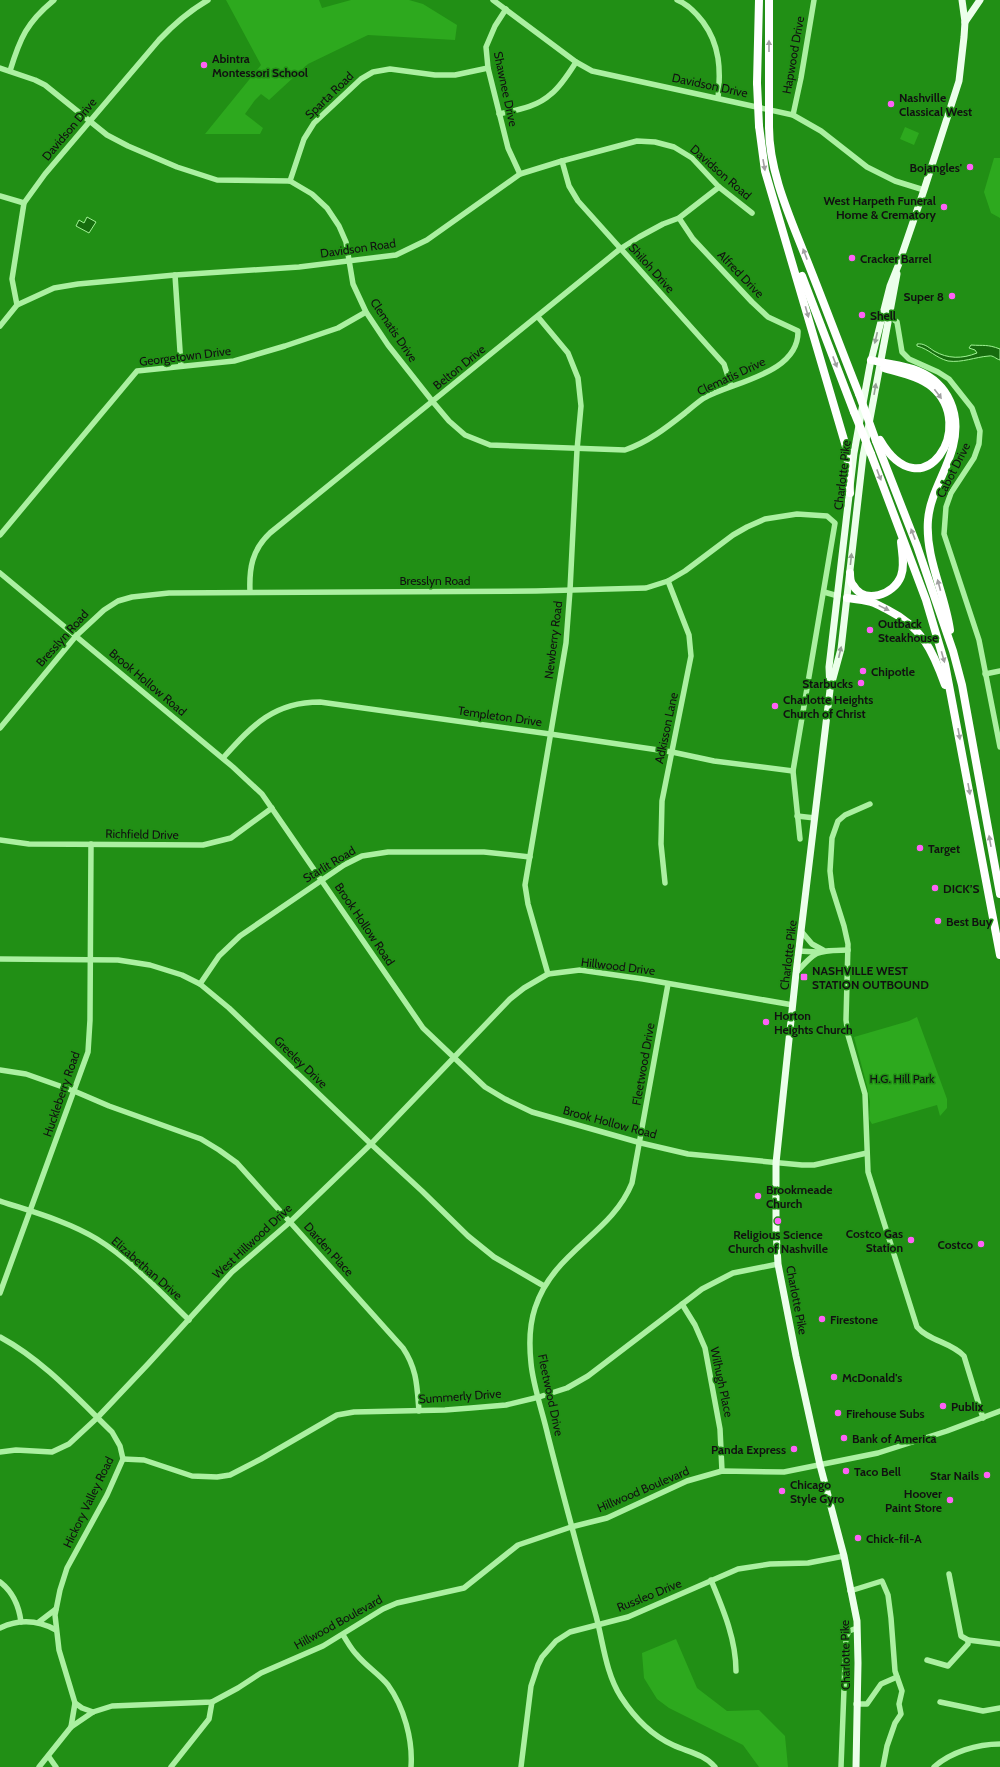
<svg xmlns="http://www.w3.org/2000/svg" width="1000" height="1767" font-family="Cabin,sans-serif">
  <rect width="100%" height="100%" fill="#218f15"/>
  <g fill="#2da91e">
    <path d="M226,0h93l3,8 29,-8h58l14,4 34,21 -2,15 -87,-5 -60,29 -39,36 -8,-6 -6,6 -10,14 18,14 -3,6h-55l56,-69z"/>
    <path d="M905,127l14,6 -5,12 -14,-6z"/>
    <path d="M994,158h6v60l-9,-5 -7,-21z"/>
    <path d="M917,1017l30,82v9l-7,8 -3,-11 -65,19 -3,-5 1,-17 -3,-16 -13,-49 55,-16z"/>
    <path d="M676,1639l21,49 30,23 32,-1 26,26 3,31h-29l-16,-22 -74,-37 -12,-9 -13,-21 -2,-25z"/>
  </g>
  <g fill="#166c0e" stroke="#a0f394">
    <path d="M87,217l9,5 -7,11 -13,-7 3,-6 5,3z"/>
    <path d="M917,344c7,-1 11,3 17,7 14,8 28,8 43,2l-2,-3 -6,-2 2,-3c13,1 16,-1 29,4v11c-4,-1 -7,-5 -11,-4 -14,1 -27,7 -41,5 -12,-3 -19,-12 -31,-15z"/>
  </g>
  <g fill="none" stroke-linecap="round" stroke-linejoin="round">
    <g stroke="#abf0a1" stroke-width="5.5">
      <path d="M493,0l83,62 16,9 201,44 28,16 46,36 28,14 29,9"/>
      <path d="M677,0c11,4 19,13 26,22 17,23 18,48 15,76"/>
      <path d="M506,9l-11,17 -9,21 2,21 20,80 12,26"/>
      <path d="M0,68l35,12 10,5 62,50 21,11 49,21 40,13 73,1 22,13 15,14 12,18 7,16 7,42 13,28 22,33 45,57 16,19 16,14 25,10 135,5c23,-8 41,-22 60,-37 6,-5 13,-11 19,-15 28,-16 95,-24 94,-67l-30,-14 -16,-15 -59,-63 -14,-21"/>
      <path d="M10,71c10,-33 17,-49 44,-71"/>
      <path d="M499,114c18,-4 38,-7 52,-20 10,-8 18,-21 25,-32"/>
      <path d="M793,115l8,-37 13,-78"/>
      <path d="M562,161l7,25 9,15 146,163 7,22"/>
      <path d="M290,181l14,-42 10,-16 47,-44 12,-7 17,-3 45,6h20l33,-7"/>
      <path d="M0,196l24,7"/>
      <path d="M175,275l6,91"/>
      <path d="M17,305l-5,-26 12,-76 21,-29 114,-134c15,-16 30,-29 49,-40"/>
      <path d="M888,315l9,7 5,30 7,7 29,13 11,7 23,29 8,23 -1,13 -5,14 -23,35 -5,14 -2,27 35,106 21,107"/>
      <path d="M538,317l30,36 10,25 3,28 -4,44 -7,140 -4,53 -41,242 3,19 20,70"/>
      <path d="M0,326l17,-21 37,-17 24,-4 97,-9 124,-8 97,-12 31,-15 93,-66 42,-13 75,-20 18,1 19,5 18,11 27,29 33,26"/>
      <path d="M0,535l137,-164 97,-10 51,-15 53,-18 28,-16"/>
      <path d="M0,573l233,194 29,27 161,234 62,59 20,12 27,13 109,31 47,11 114,11h12l53,-12"/>
      <path d="M250,592c-1,-24 2,-42 20,-59l350,-284 19,-12 24,-13 16,-6 40,-31"/>
      <path d="M824,592l14,4"/>
      <path d="M985,674l15,-3"/>
      <path d="M0,728l76,-92 28,-26 14,-9 14,-4 37,-4 367,-2 110,-3 22,-7 17,-10 48,-36 14,-8 18,-8 32,-5 30,2 8,7 -42,248 7,68"/>
      <path d="M223,758c29,-32 50,-56 97,-56l230,32 122,18 42,9 79,10"/>
      <path d="M870,804l-25,11 -7,6 -6,17 -2,33 2,17 12,38 4,18 -2,76 2,15 17,59 3,78 49,155c12,14 34,15 47,29l19,62"/>
      <path d="M797,816l18,2"/>
      <path d="M0,840l29,4 174,1 28,-7 41,-30"/>
      <path d="M665,883l-4,-39 1,-43 29,-145 -2,-21 -21,-54"/>
      <path d="M801,931l11,13 11,6"/>
      <path d="M799,951l18,1"/>
      <path d="M0,959l118,1 32,5 32,10 18,9 29,24 142,136 51,47 46,45 26,21 50,29"/>
      <path d="M796,973c21,-24 21,-22 52,-23"/>
      <path d="M200,984l19,-28 21,-20 104,-71 18,-9 26,-4h96l46,5"/>
      <path d="M668,984l-36,199c-21,52 -78,67 -97,125 -6,18 -6,36 -4,55 2,23 12,50 17,73 15,59 31,118 47,176 8,28 10,60 26,85 13,20 30,38 52,48 15,7 31,9 42,22"/>
      <path d="M0,1070l26,4 48,17 35,15 92,33 18,11 18,13 26,29 140,156c14,21 14,38 16,63"/>
      <path d="M0,1201c33,11 67,20 97,38 34,21 63,53 92,81"/>
      <path d="M0,1293l88,-241 2,-32 1,-176"/>
      <path d="M682,1304l13,21 10,23 15,81 2,42"/>
      <path d="M0,1337c43,23 78,62 112,95l8,14 3,13 -16,36 -40,73 -7,22 -5,25 4,35 16,53 -4,24"/>
      <path d="M0,1452l16,-2 36,2 17,-8 28,-26 51,-54 84,-92 58,-50 81,-78 139,-145 14,-11 24,-14 32,-4 63,9 150,26"/>
      <path d="M123,1459l21,1 48,16 25,1 13,-2 31,-16 76,-44 17,-3 91,-2 26,-2 35,-3 33,-8 28,-9 21,-12 114,-87 31,-16 45,-9"/>
      <path d="M949,1574l12,62 7,4 32,4"/>
      <path d="M711,1580c12,29 25,59 25,91"/>
      <path d="M0,1582c13,10 19,24 21,40"/>
      <path d="M850,1591l32,-10 6,14 3,23 4,53 7,20 -3,13 2,10 -6,9 -8,23 -4,21"/>
      <path d="M39,1622l17,-13"/>
      <path d="M0,1628c19,-9 38,-8 56,2"/>
      <path d="M343,1635c4,6 8,14 14,20 9,11 22,19 31,30 16,22 25,55 23,82"/>
      <path d="M927,1660l21,6 20,-22v-4"/>
      <path d="M940,1702l43,9 17,-3"/>
      <path d="M75,1703l7,5 11,4"/>
      <path d="M856,1704h11l14,-20 16,-7"/>
      <path d="M49,1757l7,10"/>
      <path d="M39,1767l32,-40 22,-15 19,-6 100,-4 26,-14 23,-15 62,-27 60,-37 14,-6 67,-15 54,-43 53,-18 36,-9 80,-37 35,-10 62,1 94,-19 69,-22 53,-20"/>
      <path d="M171,1767l38,-48 3,-17"/>
      <path d="M521,1767l10,-81 7,-21 4,-8 14,-16 14,-9 58,-15 110,-48 32,-5 38,-1 36,-7"/>
      <path d="M841,1767l5,-130 3,-6 8,-3"/>
      <path d="M934,1767c17,-15 43,-23 66,-23"/>
    </g>
    <g stroke="#ecffeb" stroke-width="7">
      <path d="M965,22l15,-22"/>
      <path d="M832,682l9,-33 22,-193 34,-182"/>
      <path d="M856,1767l2,-104 -1,-42 -13,-65 -24,-91 -24,-109 -18,-92 -2,-34v-67l20,-190 34,-283 -1,-23 25,-214 16,-88 20,-79 8,-20 26,-76 35,-109 5,-44 1,-15 -3,-22"/>
    </g>
    <g stroke="#fff" stroke-width="8">
      <path d="M757,83l2,-83"/>
      <path d="M769,85v-85"/>
      <path d="M759,126l6,45 82,279 3,43"/>
      <path d="M769,127c0,45 21,90 37,131 18,45 35,91 53,136"/>
      <path d="M802,276l52,136"/>
      <path d="M871,360c15,4 33,5 47,11 31,13 43,43 35,75 -6,25 -23,48 -25,74 -3,38 17,73 22,110"/>
      <path d="M880,440c43,73 98,-14 52,-53 -13,-11 -32,-14 -48,-19"/>
      <path d="M876,441l41,105 36,105 9,34 38,209"/>
      <path d="M871,454l55,146 19,64 55,291"/>
      <path d="M850,573c0,4 0,9 3,12 11,20 41,10 48,-9 4,-11 1,-23 0,-34"/>
      <path d="M847,598c8,1 17,2 24,4 6,2 11,5 17,8 34,17 45,41 57,75"/>
    </g>
    <g stroke="#fff" stroke-width="8">
      <path d="M757,83l2,43"/>
      <path d="M769,85v42"/>
      <path d="M859,394l17,47"/>
      <path d="M854,412l17,42"/>
    </g>
  </g>
  <defs><path id="oneway-solid" d="M-6-.8H1V-3.2L6.5 0L1 3.2V.8H-6Z"/></defs>
  <g fill="#a0a0a0">
    <use href="#oneway-solid" transform="translate(769 46) rotate(-90)"/>
    <use href="#oneway-solid" transform="translate(764 165) rotate(80)"/>
    <use href="#oneway-solid" transform="translate(805 254) rotate(-111)"/>
    <use href="#oneway-solid" transform="translate(807 312) rotate(74)"/>
    <use href="#oneway-solid" transform="translate(835 362) rotate(69)"/>
    <use href="#oneway-solid" transform="translate(938 394) rotate(53)"/>
    <use href="#oneway-solid" transform="translate(879 475) rotate(69)"/>
    <use href="#oneway-solid" transform="translate(913 534) rotate(-111)"/>
    <use href="#oneway-solid" transform="translate(939 585) rotate(-105)"/>
    <use href="#oneway-solid" transform="translate(884 608) rotate(26)"/>
    <use href="#oneway-solid" transform="translate(943 657) rotate(74)"/>
    <use href="#oneway-solid" transform="translate(959 734) rotate(80)"/>
    <use href="#oneway-solid" transform="translate(969 789) rotate(80)"/>
    <use href="#oneway-solid" transform="translate(990 841) rotate(-100)"/>
  </g>
  <g fill="#94a094">
    <use href="#oneway-solid" transform="translate(876 338) rotate(103)"/>
    <use href="#oneway-solid" transform="translate(875 389) rotate(-80)"/>
    <use href="#oneway-solid" transform="translate(851 559) rotate(-84)"/>
    <use href="#oneway-solid" transform="translate(840 652) rotate(-77)"/>
  </g>
  <g fill="#ff61f7" stroke="#218f15" stroke-width="1.5">
    <circle cx="204" cy="65" r="4"/>
    <circle cx="891" cy="104" r="4"/>
    <circle cx="970" cy="167" r="4"/>
    <circle cx="944" cy="207" r="4"/>
    <circle cx="852" cy="258" r="4"/>
    <circle cx="952" cy="296" r="4"/>
    <circle cx="862" cy="315" r="4"/>
    <circle cx="870" cy="630" r="4"/>
    <circle cx="863" cy="671" r="4"/>
    <circle cx="861" cy="683" r="4"/>
    <circle cx="775" cy="706" r="4"/>
    <circle cx="920" cy="848" r="4"/>
    <circle cx="935" cy="888" r="4"/>
    <circle cx="938" cy="921" r="4"/>
    <rect x="800" y="973" width="8" height="8" rx="2"/>
    <circle cx="766" cy="1022" r="4"/>
    <circle cx="758" cy="1196" r="4"/>
    <circle cx="778" cy="1221" r="4"/>
    <circle cx="911" cy="1240" r="4"/>
    <circle cx="981" cy="1244" r="4"/>
    <circle cx="822" cy="1319" r="4"/>
    <circle cx="834" cy="1377" r="4"/>
    <circle cx="943" cy="1406" r="4"/>
    <circle cx="838" cy="1413" r="4"/>
    <circle cx="844" cy="1438" r="4"/>
    <circle cx="794" cy="1449" r="4"/>
    <circle cx="846" cy="1471" r="4"/>
    <circle cx="987" cy="1475" r="4"/>
    <circle cx="782" cy="1491" r="4"/>
    <circle cx="950" cy="1500" r="4"/>
    <circle cx="858" cy="1538" r="4"/>
  </g>
  <g text-anchor="middle" dominant-baseline="central" stroke-width="3" stroke-linejoin="round" paint-order="stroke">
    <g font-size="12" fill="#111" stroke="#218f15">
      <text transform="translate(793 55) rotate(-80)">Hapwood Drive</text>
      <text transform="translate(710 85) rotate(12)">Davidson Drive</text>
      <text transform="translate(506 89) rotate(78)">Shawnee Drive</text>
      <text transform="translate(329 95) rotate(-44)">Sparta Road</text>
      <text transform="translate(69 129) rotate(-50)">Davidson Drive</text>
      <text transform="translate(721 172) rotate(41)">Davidson Road</text>
      <text transform="translate(358 248) rotate(-8)">Davidson Road</text>
      <text transform="translate(652 268) rotate(48)">Shiloh Drive</text>
      <text transform="translate(741 274) rotate(46)">Alfred Drive</text>
      <text transform="translate(394 330) rotate(56)">Clematis Drive</text>
      <text transform="translate(185 356) rotate(-7)">Georgetown Drive</text>
      <text transform="translate(459 367) rotate(-39)">Belton Drive</text>
      <text transform="translate(731 376) rotate(-25)">Clematis Drive</text>
      <text transform="translate(953 470) rotate(-63)">Cabot Drive</text>
      <text transform="translate(842 475) rotate(-83)">Charlotte Pike</text>
      <text x="435" y="580">Bresslyn Road</text>
      <text transform="translate(62 638) rotate(-48)">Bresslyn Road</text>
      <text transform="translate(553 640) rotate(-83)">Newberry Road</text>
      <text transform="translate(148 682) rotate(40)">Brook Hollow Road</text>
      <text transform="translate(500 716) rotate(8)">Templeton Drive</text>
      <text transform="translate(666 728) rotate(-78)">Adkisson Lane</text>
      <text transform="translate(142 834) rotate(1)">Richfield Drive</text>
      <text transform="translate(329 864) rotate(-31)">Starlit Road</text>
      <text transform="translate(365 924) rotate(56)">Brook Hollow Road</text>
      <text transform="translate(788 955) rotate(-83)">Charlotte Pike</text>
      <text transform="translate(618 966) rotate(7)">Hillwood Drive</text>
      <text transform="translate(301 1062) rotate(44)">Greeley Drive</text>
      <text transform="translate(643 1064) rotate(-80)">Fleetwood Drive</text>
      <text transform="translate(61 1094) rotate(-71)">Huckleberry Road</text>
      <text transform="translate(610 1122) rotate(15)">Brook Hollow Road</text>
      <text transform="translate(252 1241) rotate(-43)">West Hillwood Drive</text>
      <text transform="translate(329 1249) rotate(48)">Darden Place</text>
      <text transform="translate(147 1268) rotate(41)">Elizabethan Drive</text>
      <text transform="translate(797 1300) rotate(79)">Charlotte Pike</text>
      <text transform="translate(722 1382) rotate(78)">Wilhugh Place</text>
      <text transform="translate(551 1395) rotate(78)">Fleetwood Drive</text>
      <text transform="translate(460 1396) rotate(-4)">Summerly Drive</text>
      <text transform="translate(643 1489) rotate(-23)">Hillwood Boulevard</text>
      <text transform="translate(88 1502) rotate(-64)">Hickory Valley Road</text>
      <text transform="translate(649 1595) rotate(-22)">Russleo Drive</text>
      <text transform="translate(338 1622) rotate(-29)">Hillwood Boulevard</text>
      <text transform="translate(845 1655) rotate(-91)">Charlotte Pike</text>
    </g>
    <g font-size="12" font-weight="bold" fill="#111" stroke="#218f15" text-anchor="start">
      <text x="212" y="58">Abintra<tspan x="212" dy="14">Montessori School</tspan></text>
      <text x="899" y="97">Nashville<tspan x="899" dy="14">Classical West</tspan></text>
      <text x="962" y="167" text-anchor="end">Bojangles'</text>
      <text x="936" y="200" text-anchor="end">West Harpeth Funeral<tspan x="936" dy="14">Home &amp; Crematory</tspan></text>
      <text x="860" y="258">Cracker Barrel</text>
      <text x="944" y="296" text-anchor="end">Super 8</text>
      <text x="870" y="315">Shell</text>
      <text x="878" y="623">Outback<tspan x="878" dy="14">Steakhouse</tspan></text>
      <text x="871" y="671">Chipotle</text>
      <text x="853" y="683" text-anchor="end">Starbucks</text>
      <text x="783" y="699">Charlotte Heights<tspan x="783" dy="14">Church of Christ</tspan></text>
      <text x="928" y="848">Target</text>
      <text x="943" y="888">DICK’S</text>
      <text x="946" y="921">Best Buy</text>
      <text x="812" y="970">NASHVILLE WEST<tspan x="812" dy="14">STATION OUTBOUND</tspan></text>
      <text x="774" y="1015">Horton<tspan x="774" dy="14">Heights Church</tspan></text>
      <text x="766" y="1189">Brookmeade<tspan x="766" dy="14">Church</tspan></text>
      <text x="903" y="1233" text-anchor="end">Costco Gas<tspan x="903" dy="14">Station</tspan></text>
      <text x="778" y="1234" text-anchor="middle">Religious Science<tspan x="778" dy="14">Church of Nashville</tspan></text>
      <text x="973" y="1244" text-anchor="end">Costco</text>
      <text x="830" y="1319">Firestone</text>
      <text x="842" y="1377">McDonald's</text>
      <text x="951" y="1406">Publix</text>
      <text x="846" y="1413">Firehouse Subs</text>
      <text x="852" y="1438">Bank of America</text>
      <text x="786" y="1449" text-anchor="end">Panda Express</text>
      <text x="854" y="1471">Taco Bell</text>
      <text x="979" y="1475" text-anchor="end">Star Nails</text>
      <text x="790" y="1484">Chicago<tspan x="790" dy="14">Style Gyro</tspan></text>
      <text x="942" y="1493" text-anchor="end">Hoover<tspan x="942" dy="14">Paint Store</tspan></text>
      <text x="866" y="1538">Chick-fil-A</text>
    </g>
    <g font-size="12" fill="#111" stroke="#218f15">
      <text x="902" y="1078">H.G. Hill Park</text>
    </g>
  </g>
</svg>
